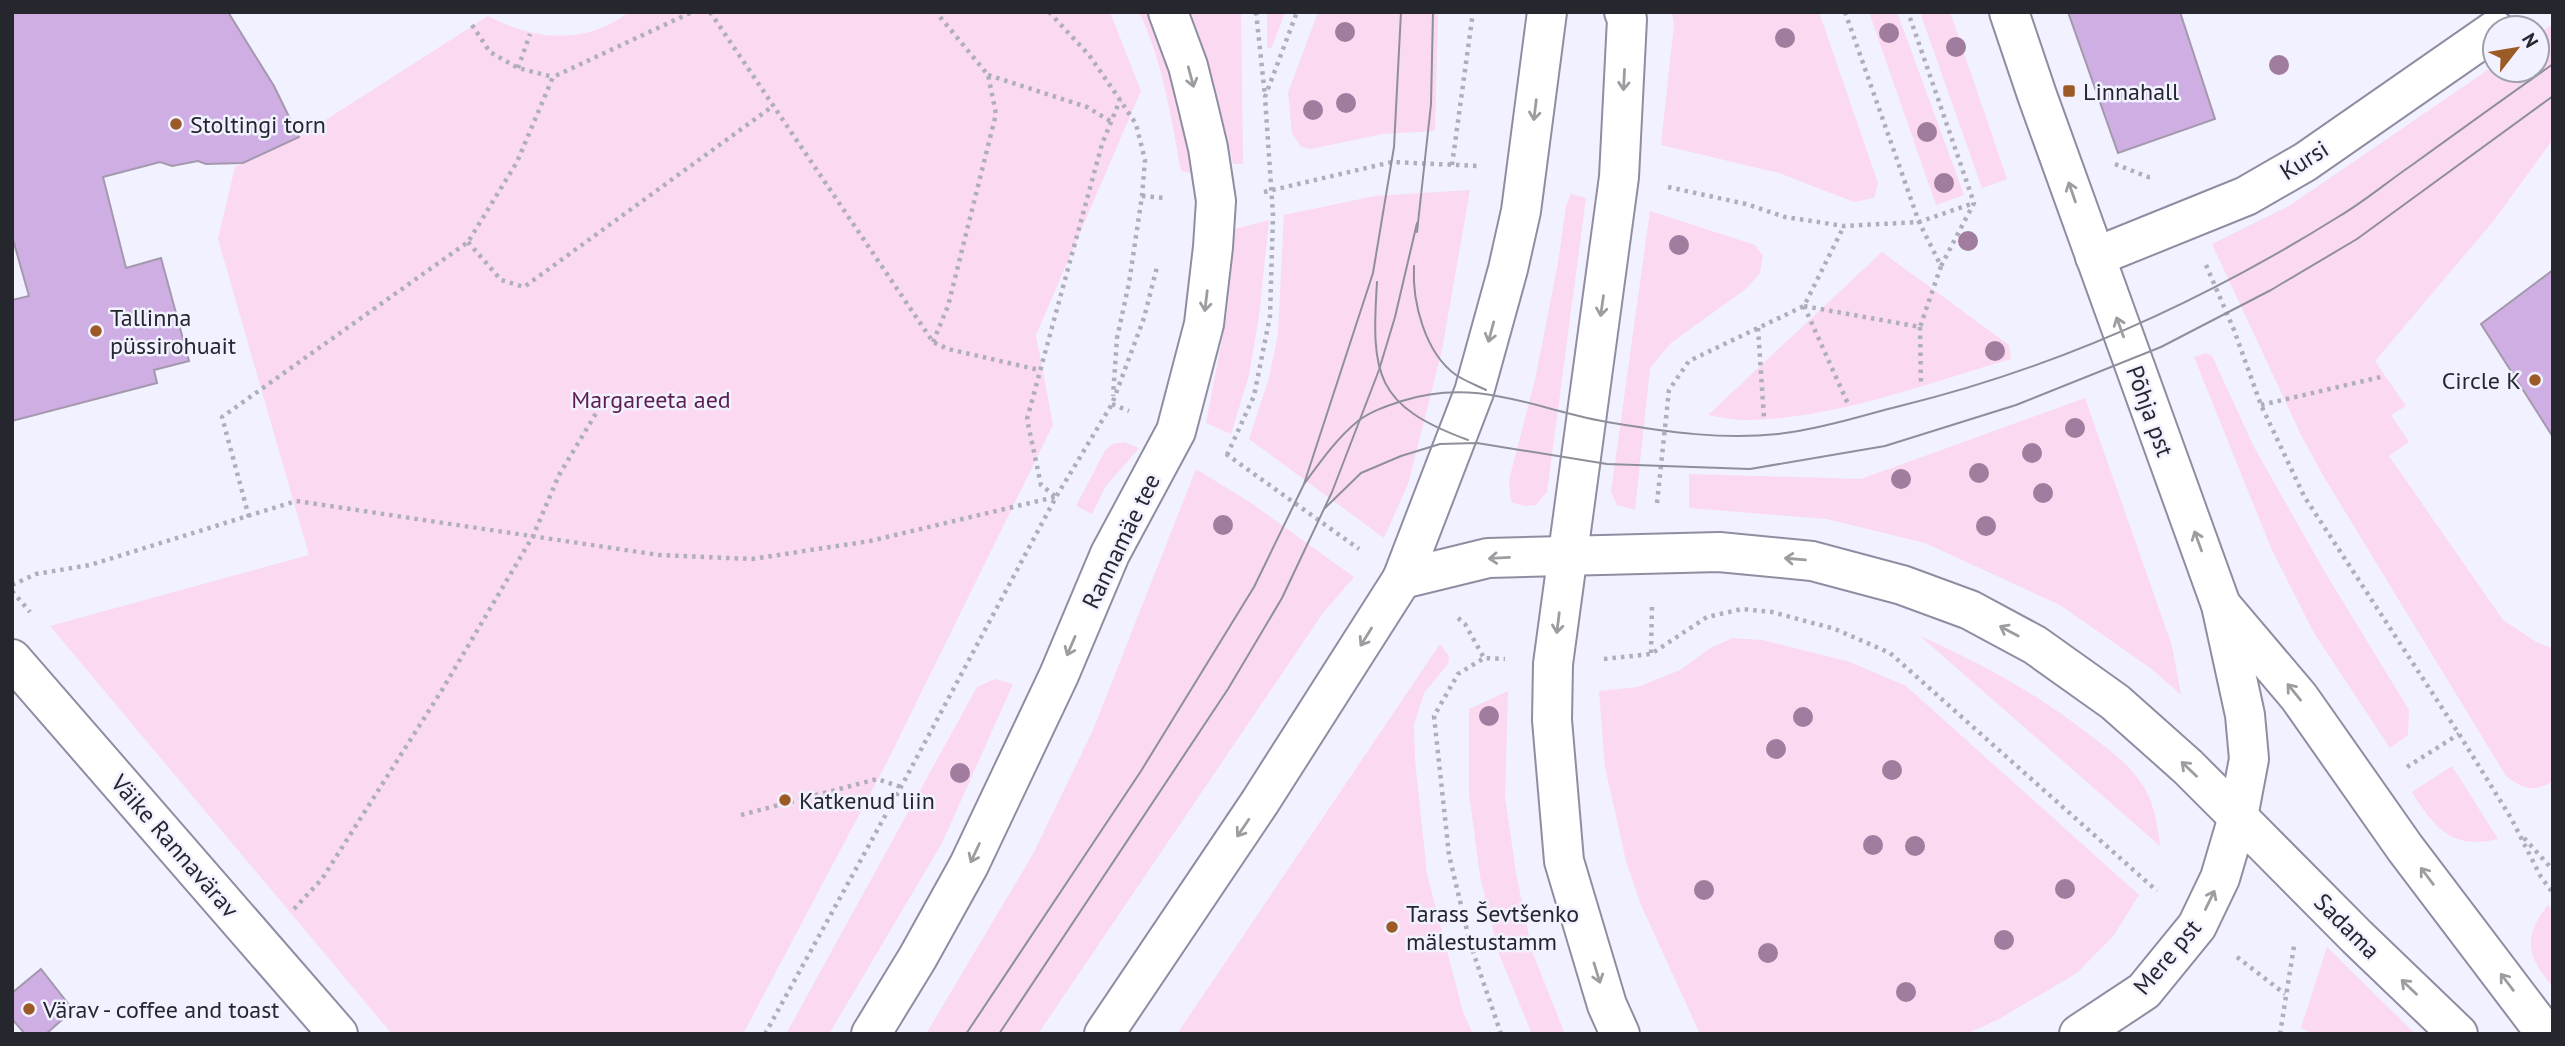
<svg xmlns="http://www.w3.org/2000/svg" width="2565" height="1046" font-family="'PT Sans',sans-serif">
  <rect width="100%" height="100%" fill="#f1f1ff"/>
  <g fill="#fbd9f0">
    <path d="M629,12h481l31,79 -105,244 17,90 -165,335 -145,274h-351l-342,-408 259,-71 -91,-316 17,-72 64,-30 189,-121c46,24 97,30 141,-4z"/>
    <path d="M1139,12h10c20,53 35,105 42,161l-10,-2c-10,-54 -18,-109 -42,-159z"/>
    <path d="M1191,12h50l2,152h-10l-19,-82z"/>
    <path d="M1267,12h18l-13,35 -5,2z"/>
    <path d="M1318,12h120l-3,119 -53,3 -71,15 -10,-2 -9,-14 -4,-40z"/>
    <path d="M1672,12h147l59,171 -4,15 -20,4 -75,-29 -118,-28 13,-121z"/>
    <path d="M1869,12h28l67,183 -28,10z"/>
    <path d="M1920,12h30l57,167 -25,9z"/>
    <path d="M2553,24v115l-58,80 -120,142 31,45 -15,9 18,27 -20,14 114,164 35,23 15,5v133c-20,12 -29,8 -47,-5l-182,-299 -23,-42 -89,-191 77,-38 206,-141v5h42v-35z"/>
    <path d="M1470,190l-28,160 -34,134 -24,54 -135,-99 20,-61 9,-44 6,-119 91,-19z"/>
    <path d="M1571,194l15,4 -39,294 -11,13 -12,1 -13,-4 -2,-22 26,-100 23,-117 8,-57z"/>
    <path d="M1650,211l105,34 8,11 -3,17 -13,15 -76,55 -21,25 -15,142 -18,-5 -6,-13z"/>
    <path d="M1269,220l-10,96 -10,59 -18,59 -25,-11 21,-109 8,-85z"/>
    <path d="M1882,252l127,93 2,14c-87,25 -175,60 -266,61 -12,0 -25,-3 -37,-5z"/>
    <path d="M2206,353l6,3 42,91 69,122 86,141 -1,25 -18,13 -76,-115 -43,-85 -77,-191z"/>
    <path d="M2085,398l87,248 9,49 -28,-25 -93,-65 -135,-62 -98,-24 -138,-11v-34l172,5z"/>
    <path d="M1124,442l15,6 -33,38 -14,28 -16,-8 30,-57 7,-5z"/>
    <path d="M1196,469l55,34 103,74 -31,36 -285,421h-112l107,-180 60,-124z"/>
    <path d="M1920,636c63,28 112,55 167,97 18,14 39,28 52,47 15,20 18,42 21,66z"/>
    <path d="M1733,638l29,2 88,22 56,24 233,209 -25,40 -37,38 -78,46 -33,15h-266l-59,-129 -15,-44 -21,-94 -6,-76 39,-4 42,-17 32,-23z"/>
    <path d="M1440,644l9,12 -1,8 -24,29 -10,32 1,35 12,114 36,138 10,22h-296z"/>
    <path d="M995,679l18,5 -71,159 -113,191h-43l191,-347z"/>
    <path d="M1508,691l-3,106 11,76 16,78 33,83h-33l-33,-80 -19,-78 -11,-83v-84z"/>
    <path d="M2452,766l46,73c-46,11 -64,-11 -86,-47z"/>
    <path d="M2548,905l5,7v75c-26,-31 -31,-49 -5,-82z"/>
    <path d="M2327,947l88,87h-102l-12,-6z"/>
  </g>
  <g fill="#ceaee3" stroke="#a499ac" stroke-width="2">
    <path d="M12,12h216l46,74 25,51 -56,26 -37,1 -8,-3 -26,5 -12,-4 -57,15 23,91 35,-10 28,103 -35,9 3,13 -145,38v-121l17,-4 -17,-60z"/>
    <path d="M2068,12h112l35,107 -97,34z"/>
    <path d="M2553,270v167l-72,-113z"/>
    <path d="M41,969l32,41 -27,24h-21l-13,-15v-26z"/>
  </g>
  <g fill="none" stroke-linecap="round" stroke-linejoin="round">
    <g stroke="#8e8da2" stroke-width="42">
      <g id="minor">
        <path d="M2095,257l151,-61 59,-34 190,-132"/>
        <path d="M12,659l326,375"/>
      </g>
    </g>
    <g stroke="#8e8da2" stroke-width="42">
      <g id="tertiary">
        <path d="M2221,605l78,92 106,151 141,186"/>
        <path d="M2238,817l119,120 101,97"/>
        <path d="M871,1034l47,-77 51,-92 90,-190 51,-121 66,-123 28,-107 9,-77 3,-46 -8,-53 -11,-46 -9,-36 -20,-54"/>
      </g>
    </g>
    <g stroke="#8e8da2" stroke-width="42">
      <g id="secondary">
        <path d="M2009,12l28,83 184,510 24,110 4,44 -11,58 -18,61 -23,48 -53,65 -65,43"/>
        <path d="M1402,579l86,-21 231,-6 93,9 90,24 68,25 65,35 80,57 73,65 50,50"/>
        <path d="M1402,579l72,-187 34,-123 13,-58 26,-199"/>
        <path d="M1620,1034l-13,-29 -43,-144 -12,-141 1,-56 66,-487 8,-158 -3,-7"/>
      </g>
    </g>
    <g stroke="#8e8da2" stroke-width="42">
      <path id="primary" d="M1104,1034l156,-232 142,-223"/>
    </g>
    <g stroke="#afafbc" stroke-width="4.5" stroke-dasharray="3.5 5" stroke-linecap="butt">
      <path d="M710,12l223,330 15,7 91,21"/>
      <path d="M1049,12l40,43 31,45 16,24 9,36 -3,36 -13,87 -12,55 -4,58"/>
      <path d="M1256,12l9,84"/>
      <path d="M1845,12l74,210 22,44 33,-63 -66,-191"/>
      <path d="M472,25l18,27 28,16 35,9"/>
      <path d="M518,68l12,-34"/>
      <path d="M988,75l99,32 23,14"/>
      <path d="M2115,164l33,13h5"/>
      <path d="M1452,165l21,-153"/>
      <path d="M1668,187l78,17 39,13 59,9 75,-4 55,-19"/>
      <path d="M1264,192l128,-30 87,4"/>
      <path d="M1142,196l23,2"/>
      <path d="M468,242l33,38 23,7 249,-181"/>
      <path d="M2206,265l28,65 27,75 43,91 155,238 52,84 30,59 12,16"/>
      <path d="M1804,306l116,21 21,-61"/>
      <path d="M1804,306l45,100"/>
      <path d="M1920,327l1,58"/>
      <path d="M1758,328l6,90"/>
      <path d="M933,342l15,-36 48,-192 -8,-39 -52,-63"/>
      <path d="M1112,404l17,7"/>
      <path d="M2261,405l124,-29"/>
      <path d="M1226,454l133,95"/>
      <path d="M1227,455l27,-59 16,-80 3,-101 -8,-118 32,-85"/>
      <path d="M1055,496l-14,-11 -14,-66 75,-275 18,-44"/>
      <path d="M1657,503l12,-113 20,-29 115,-55 40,-80"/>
      <path d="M249,517l-27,-100 246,-175 49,-80 36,-85 139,-65"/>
      <path d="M12,585l24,-11 54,-9 206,-64 363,54 93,4 118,-18 185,-44"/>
      <path d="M12,591l18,21"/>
      <path d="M1458,618l7,6 19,34"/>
      <path d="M1651,653l1,-50"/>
      <path d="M1604,659l47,-5 56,-37 35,-8 30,3 63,17 55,24 267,238"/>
      <path d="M2407,767l52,-33"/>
      <path d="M741,815l136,-36 24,8"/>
      <path d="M2524,838l29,32"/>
      <path d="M294,909l28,-30 120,-189 91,-154 26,-61 39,-65"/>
      <path d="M2237,957l48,37"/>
      <path d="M765,1034l136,-247 155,-290 56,-93 32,-86 13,-51"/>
      <path d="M1501,1034l-31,-91 -21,-88 -15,-139 24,-42 26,-16 21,1"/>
      <path d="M2280,1034l14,-88"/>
    </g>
    <use href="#minor" stroke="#fff" stroke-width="38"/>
    <use href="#tertiary" stroke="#fff" stroke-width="38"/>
    <use href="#secondary" stroke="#fff" stroke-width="38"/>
    <use href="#primary" stroke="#fff" stroke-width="38"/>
    <g stroke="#8f8f9a" stroke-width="2">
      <path d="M1417,232l14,-128 2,-92"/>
      <path d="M1414,266c-2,36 11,87 42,109 9,6 20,10 30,15"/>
      <path d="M1377,282c-6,93 -2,124 91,158"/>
      <path d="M1304,484c16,-22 33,-46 54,-63 13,-10 29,-15 44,-20 78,-25 136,10 211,22 54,9 110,17 165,11 42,-5 82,-18 122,-28 156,-38 302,-104 438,-189 26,-15 49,-35 74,-52 47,-34 94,-68 141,-101"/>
      <path d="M1325,508l36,-35 40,-17 39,-12 37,-1 130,21 143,5 135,-23 131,-41 145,-58 110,-57 86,-51 196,-143"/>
      <path d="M966,1034l175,-263 113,-184 50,-103 69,-211 21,-126 7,-135"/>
      <path d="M999,1034l229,-345 54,-91 50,-106 47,-122 16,-53 22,-94"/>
    </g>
  </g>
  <g fill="#a07c9e">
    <circle cx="1345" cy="32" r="10"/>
    <circle cx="1889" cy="33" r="10"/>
    <circle cx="1785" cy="38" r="10"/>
    <circle cx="1956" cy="47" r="10"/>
    <circle cx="2279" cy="65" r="10"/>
    <circle cx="1346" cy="103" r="10"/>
    <circle cx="1313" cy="110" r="10"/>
    <circle cx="1927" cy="132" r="10"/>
    <circle cx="1944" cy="183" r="10"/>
    <circle cx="1968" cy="241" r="10"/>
    <circle cx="1679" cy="245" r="10"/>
    <circle cx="1995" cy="351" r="10"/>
    <circle cx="2075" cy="428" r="10"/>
    <circle cx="2032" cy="453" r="10"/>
    <circle cx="1979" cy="473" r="10"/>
    <circle cx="1901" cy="479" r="10"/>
    <circle cx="2043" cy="493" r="10"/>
    <circle cx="1223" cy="525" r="10"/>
    <circle cx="1986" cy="526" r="10"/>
    <circle cx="1489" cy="716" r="10"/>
    <circle cx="1803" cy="717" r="10"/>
    <circle cx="1776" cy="749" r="10"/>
    <circle cx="1892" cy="770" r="10"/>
    <circle cx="960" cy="773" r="10"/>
    <circle cx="1873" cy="845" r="10"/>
    <circle cx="1915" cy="846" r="10"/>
    <circle cx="2065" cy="889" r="10"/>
    <circle cx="1704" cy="890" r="10"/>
    <circle cx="2004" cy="940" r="10"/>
    <circle cx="1768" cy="953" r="10"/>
    <circle cx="1906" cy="992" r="10"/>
  </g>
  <defs><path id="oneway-shaft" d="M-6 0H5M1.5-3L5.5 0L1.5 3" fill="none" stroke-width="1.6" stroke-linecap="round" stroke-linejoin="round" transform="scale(1.75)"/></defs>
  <g stroke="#9d9da1">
    <use href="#oneway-shaft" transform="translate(1191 77) rotate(75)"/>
    <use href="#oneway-shaft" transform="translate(1624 80) rotate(93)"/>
    <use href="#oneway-shaft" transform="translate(1535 110) rotate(97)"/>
    <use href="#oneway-shaft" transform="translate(2072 192) rotate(-109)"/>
    <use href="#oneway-shaft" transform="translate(1206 301) rotate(97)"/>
    <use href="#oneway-shaft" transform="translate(1602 306) rotate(98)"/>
    <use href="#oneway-shaft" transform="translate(2120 327) rotate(-110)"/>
    <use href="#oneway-shaft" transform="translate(1491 332) rotate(105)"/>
    <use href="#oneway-shaft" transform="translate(2198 541) rotate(-110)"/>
    <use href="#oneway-shaft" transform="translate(1499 558) rotate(177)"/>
    <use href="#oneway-shaft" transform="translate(1795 559) rotate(-175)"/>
    <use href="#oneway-shaft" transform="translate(1558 623) rotate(97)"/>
    <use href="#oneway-shaft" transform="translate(2009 631) rotate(-152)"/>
    <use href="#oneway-shaft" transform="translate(1366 637) rotate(122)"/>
    <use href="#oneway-shaft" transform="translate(1071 646) rotate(113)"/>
    <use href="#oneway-shaft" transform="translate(2294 692) rotate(-129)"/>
    <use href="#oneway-shaft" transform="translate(2189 769) rotate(-136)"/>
    <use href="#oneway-shaft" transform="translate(1243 828) rotate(124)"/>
    <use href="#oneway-shaft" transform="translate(975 853) rotate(115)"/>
    <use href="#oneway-shaft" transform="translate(2427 876) rotate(-127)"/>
    <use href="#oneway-shaft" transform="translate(2210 900) rotate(-64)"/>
    <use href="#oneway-shaft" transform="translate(1597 973) rotate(73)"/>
    <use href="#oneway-shaft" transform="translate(2507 982) rotate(-127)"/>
    <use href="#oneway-shaft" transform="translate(2409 987) rotate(-136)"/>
  </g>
  <g fill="#9c5a27" stroke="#f1f1ff" stroke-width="2.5">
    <rect x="2062" y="84" width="14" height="14" rx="3.5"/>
    <circle cx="176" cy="124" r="7"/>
    <circle cx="96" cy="331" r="7"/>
    <circle cx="2535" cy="380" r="7"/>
    <circle cx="785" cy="800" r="7"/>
    <circle cx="1392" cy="927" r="7"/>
    <circle cx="29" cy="1009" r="7"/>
  </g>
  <g text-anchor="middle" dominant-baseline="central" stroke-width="5" stroke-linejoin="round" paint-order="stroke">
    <g font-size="24" fill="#26262e" stroke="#f1f1ff" text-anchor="start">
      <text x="2083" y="91">Linnahall</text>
      <text x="190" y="124">Stoltingi torn</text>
      <text x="110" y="317">Tallinna<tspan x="110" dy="28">püssirohuait</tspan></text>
      <text x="2521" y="380" text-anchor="end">Circle K</text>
      <text x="799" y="800">Katkenud liin</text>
      <text x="1406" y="913">Tarass Ševtšenko<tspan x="1406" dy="28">mälestustamm</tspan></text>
      <text x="43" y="1009">Värav - coffee and toast</text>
    </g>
    <g font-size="24" fill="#26262e" stroke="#f1f1ff">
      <text transform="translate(2304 160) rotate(-32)">Kursi</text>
      <text transform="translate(2150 411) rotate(70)">Põhja pst</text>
      <text transform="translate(1121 541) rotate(-64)">Rannamäe tee</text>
      <text transform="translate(175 846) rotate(49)">Väike Rannavärav</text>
      <text transform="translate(2347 926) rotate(45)">Sadama</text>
      <text transform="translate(2167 957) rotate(-50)">Mere pst</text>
    </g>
    <g font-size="24" fill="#5d1d4f" stroke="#f1f1ff">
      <text x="651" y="399">Margareeta aed</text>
    </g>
  </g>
  <rect width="2565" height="1046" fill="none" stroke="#26262e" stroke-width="28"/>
  <g transform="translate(2516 49) rotate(59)"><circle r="33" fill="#f1f1ff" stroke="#a0a0ab" stroke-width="2"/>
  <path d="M0-5L12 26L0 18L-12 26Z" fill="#9c5a27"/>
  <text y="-10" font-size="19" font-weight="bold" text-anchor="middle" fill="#26262e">N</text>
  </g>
</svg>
